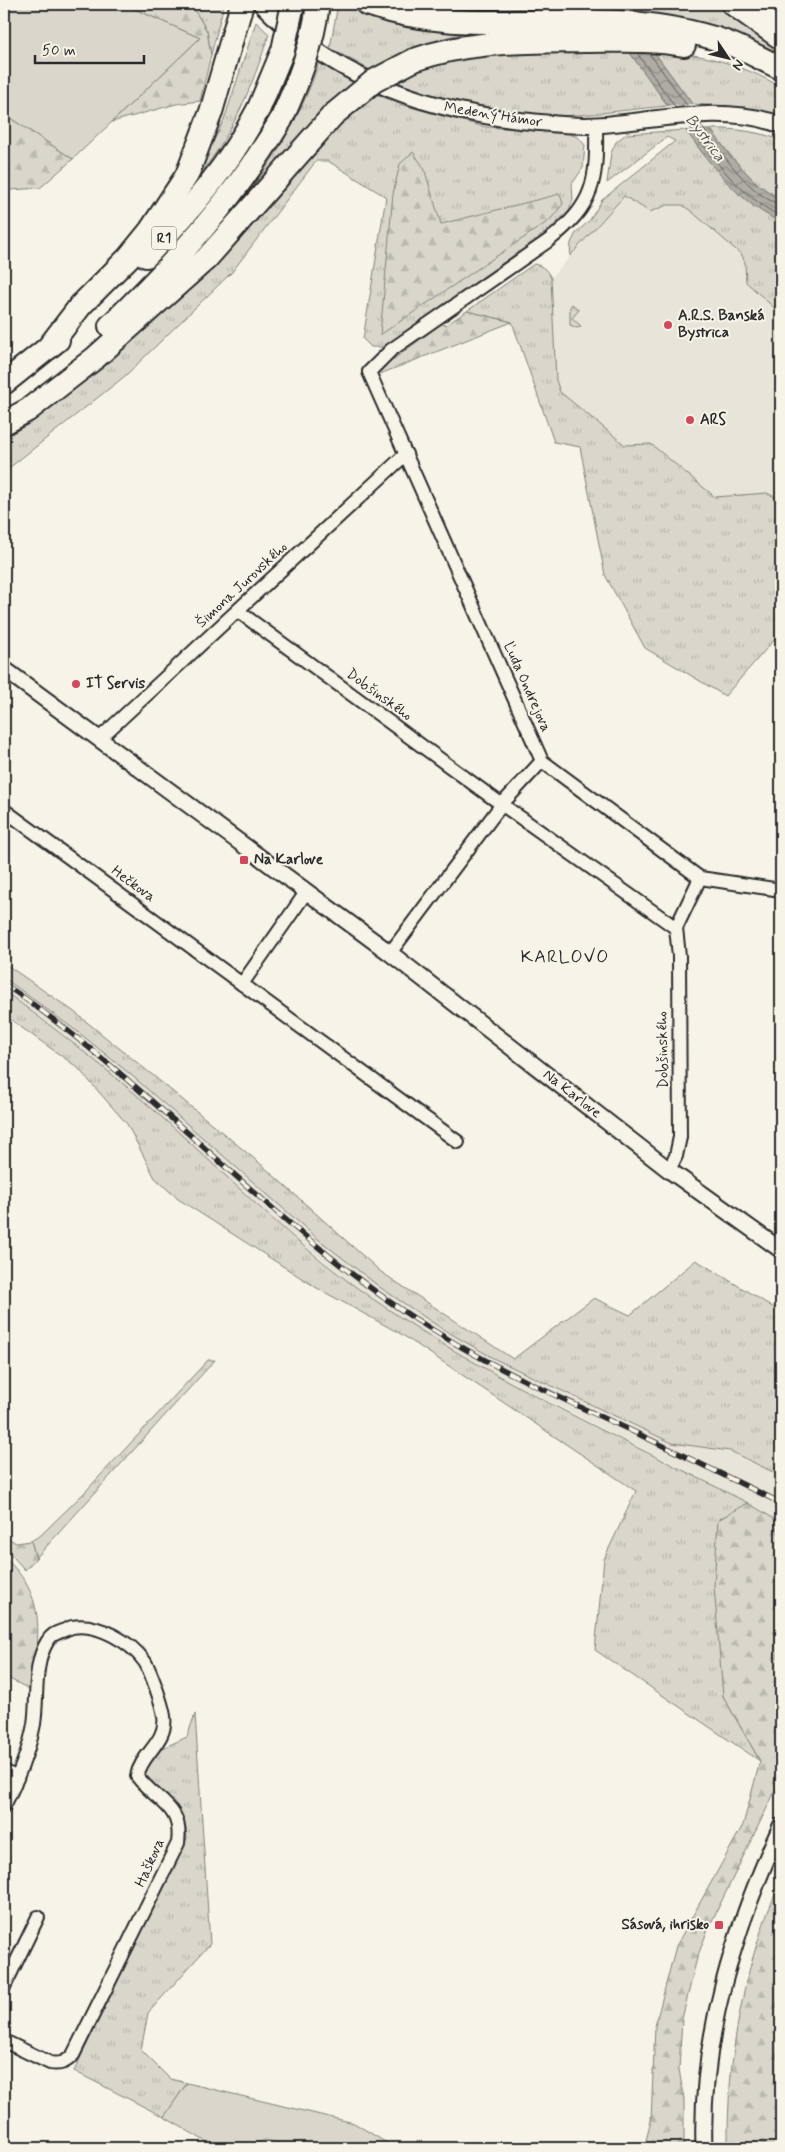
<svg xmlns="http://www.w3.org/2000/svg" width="785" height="2152" font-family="Mynerve,sans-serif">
  <defs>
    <pattern id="grass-tufts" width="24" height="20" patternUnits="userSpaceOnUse" patternTransform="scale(1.25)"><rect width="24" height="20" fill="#dad6cc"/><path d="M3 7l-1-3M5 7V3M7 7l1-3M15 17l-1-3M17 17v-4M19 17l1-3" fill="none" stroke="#bbb8af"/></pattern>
    <pattern id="forest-firs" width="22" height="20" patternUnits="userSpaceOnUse" patternTransform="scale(1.25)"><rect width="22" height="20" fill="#dad6cc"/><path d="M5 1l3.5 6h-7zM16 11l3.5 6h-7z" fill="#bbb8af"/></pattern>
    <pattern id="water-waves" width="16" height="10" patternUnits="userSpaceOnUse" patternTransform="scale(1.25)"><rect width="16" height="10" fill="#afaca4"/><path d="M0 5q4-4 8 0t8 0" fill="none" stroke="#8f8c86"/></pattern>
  </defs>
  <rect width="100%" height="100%" fill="#f7f3e8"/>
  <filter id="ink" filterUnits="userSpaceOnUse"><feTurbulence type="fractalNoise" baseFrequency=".02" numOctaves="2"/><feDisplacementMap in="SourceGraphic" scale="10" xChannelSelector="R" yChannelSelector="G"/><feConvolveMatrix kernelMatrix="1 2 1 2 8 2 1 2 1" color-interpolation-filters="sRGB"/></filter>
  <g filter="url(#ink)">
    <g fill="#e8e4da">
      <path d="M677,160l104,69v284l-70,-2 -155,-120 -44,-69 112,-126z"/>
      <path d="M4,978l74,54 52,42 188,165 63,49 60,40 54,31 177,84 58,8 51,23v49l-33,-20 -257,-131 -75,-44 -68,-47 -72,-59 -128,-117 -83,-69 -61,-45z"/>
    </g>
    <g fill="url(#grass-tufts)" stroke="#82807c">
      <path d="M191,4h33l-13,51 -4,-24z"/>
      <path d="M338,4l38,14 34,6 88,9c-12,0 -24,0 -35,1 -32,4 -63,23 -91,37l-42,-23z"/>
      <path d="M423,4h171l5,6h-120z"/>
      <path d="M619,4h93l47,31 22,11v8c-48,-25 -102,-41 -156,-42z"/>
      <path d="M256,22l13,12c-17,53 -38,106 -76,148l31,-62z"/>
      <path d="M629,51l39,55c-39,3 -78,10 -118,10 -55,-1 -107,-17 -157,-35l26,-13 62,-16z"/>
      <path d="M654,52c47,0 87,12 127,35v28l-43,-8 -46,-3z"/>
      <path d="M319,62l35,21 -16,14 -102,113c35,-46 65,-92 83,-148z"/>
      <path d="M374,93l25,11 86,23 79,5 14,5 7,8 -2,23 -11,16 1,16 -4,11 -22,21 -164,115h-12l-8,-8 23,-142 -58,-36h-12l-84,111 -107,104 -121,96v-33l22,-15 161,-135 52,-48 89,-106z"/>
      <path d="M710,129c24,-1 49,3 71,11v60c-31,-18 -50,-43 -71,-71z"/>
      <path d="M686,130c24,33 58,75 95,92v92l-35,-32 -1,-19 -3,-8 -51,-44 -9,-6h-15l-17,7 -26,-16 -54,60 1,-13 5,-10 14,-13 12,-20 73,-59 -8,-4 -60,46 4,-30 5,-11 10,-8z"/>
      <path d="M534,264c9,2 13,6 17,14l5,102 4,12 65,53 26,-1 64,53 52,-4 14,7v132l-56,64 -80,-48 -40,-73 -25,-128 -26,-5 -42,-120 -45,-11z"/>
      <path d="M572,304l7,6 -7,8 9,8 -4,2 -7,-3v-18z"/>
      <path d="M4,963l69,48 77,62 113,93 118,106 132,87 81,-61 36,17 66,-55 85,52v164l-51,-25 -58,-8 -177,-84 -54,-31 -60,-40 -63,-49 -188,-165 -52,-42 -74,-54z"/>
      <path d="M4,991c49,36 97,73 143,113 68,59 130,125 202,178 123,90 264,152 399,221l-30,17 5,176 37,65 -165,-111 9,-91 32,-68 -235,-157 -84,-46 -139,-89 -23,-21 -28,-54 -50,-57 -73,-52z"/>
      <path d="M208,1360h7l-179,198 -5,-17 10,-6 44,-43z"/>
      <path d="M195,1714l15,230 -62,69 -7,37 29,29 17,4 -23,34 -90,-46 113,-233c-3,-33 -18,-39 -42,-59 2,-28 19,-31 42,-42z"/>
    </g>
    <g fill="url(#forest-firs)" stroke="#82807c">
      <path d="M123,4h68l16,27 4,24 -11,46 -24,3 -64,18 88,-84z"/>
      <path d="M4,114l69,45 -33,29 -30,2 -6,-4z"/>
      <path d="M413,152l11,16 17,56 119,-30 3,10 -13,16 -170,115 13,-141 7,-30z"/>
      <path d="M467,311l45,11 -132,52 3,-7 58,-43 5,1z"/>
      <path d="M748,1503l33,20v256l-73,150 -11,29 -15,61 -3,50 5,30v49h-40l7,-27 4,-95 21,-80 67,-121 17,-64 -37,-65 -9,-110 4,-66z"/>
      <path d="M8,1538l8,5 15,-2 5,17 -11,12 -21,-23v-8z"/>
      <path d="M4,1557c46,42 33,79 29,134l-29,-15z"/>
      <path d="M781,1881v267h-53c-1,-90 15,-184 53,-267z"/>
    </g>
    <g fill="#dad6cc" stroke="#82807c">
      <path d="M4,4h119l77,34 -127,121 -69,-45z"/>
      <path d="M187,2083l167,40 41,25h-93l-37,-8 -20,8h-28l-53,-31z"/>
    </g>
    <path fill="url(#water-waves)" stroke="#7a7874" d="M594,4h25l110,150 27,29 25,17v22c-51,-23 -81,-73 -113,-116 -24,-34 -49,-68 -74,-102z"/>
    <path fill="#f7f3e8" d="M695,104l18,25 -30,1 -17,-24z"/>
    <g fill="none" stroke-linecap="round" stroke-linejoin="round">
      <g stroke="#605f5b" stroke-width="1">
        <path d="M637,53l39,55"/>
        <path d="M650,54l38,53"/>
        <path d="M688,124c28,39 50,69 93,93"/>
        <path d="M700,124c17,22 52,76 81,80"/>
      </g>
      <g stroke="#2b2b2b" stroke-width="16">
        <g id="minor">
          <path d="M596,125c1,57 -1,79 -48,116l-157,109 -22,22 173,389 158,117 81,12"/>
          <path d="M238,611l252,185 186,132"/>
          <path d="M99,739l307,-285"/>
          <path d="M4,810l454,332"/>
          <path d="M390,953l112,-149 40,-43"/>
          <path d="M242,984l65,-93"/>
          <path d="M669,1170l7,-14 4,-19 -1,-181 -3,-28 24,-50"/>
          <path d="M4,1771l13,7"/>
          <path d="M4,1806c13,-26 25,-53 30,-82 4,-26 -1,-59 13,-82 4,-7 7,-8 15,-11 3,-1 7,-3 10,-4 25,-5 59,15 73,35 6,10 17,41 19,54 4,25 -23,38 -27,60 19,26 46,29 41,67l-105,212c-7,7 -12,10 -23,8l-46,-22"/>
          <path d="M4,1987l34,-70"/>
        </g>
      </g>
      <g stroke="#2b2b2b" stroke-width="19">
        <g id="tertiary">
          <path d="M261,4c72,73 164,107 264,117 24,2 48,6 72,4 60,-4 126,-22 184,0"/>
          <path d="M4,669l386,284 279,217 112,80"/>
          <path d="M704,2148c-4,-112 31,-221 77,-322"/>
        </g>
      </g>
      <g stroke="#2b2b2b" stroke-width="26">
        <g id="motorway">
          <path d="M367,4c92,33 189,8 283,21 30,4 65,11 92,24 13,6 25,13 37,18"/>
          <path d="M733,4l48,34"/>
          <path d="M767,4l14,12"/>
          <path d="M414,60c56,-20 113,-18 170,-19 33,0 67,-2 100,4"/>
          <path d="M146,256c44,-45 84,-92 113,-148"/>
          <path d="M110,326c65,-63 125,-128 171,-206"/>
          <path d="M48,348l33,-43 47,-47 22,-27 37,-56 24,-63 31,-108"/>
          <path d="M4,383l54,-43"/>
          <path d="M4,423l24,-13 67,-52 112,-100 126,-143"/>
        </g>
      </g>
      <use href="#minor" stroke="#f7f3e8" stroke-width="12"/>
      <use href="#tertiary" stroke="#f7f3e8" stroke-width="15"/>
      <use href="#motorway" stroke="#f7f3e8" stroke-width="22"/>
      <g stroke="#2b2b2b" stroke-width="5.5">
        <path id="rail" d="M4,984c139,94 250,222 386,318 71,50 150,87 229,123 54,25 108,52 162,78"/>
      </g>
      <use href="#rail" stroke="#f7f3e8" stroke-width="4" stroke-dasharray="11" stroke-linecap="butt"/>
      <g stroke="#2b2b2b" stroke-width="26" stroke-linecap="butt">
        <g id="motorway-bridge">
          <path d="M259,108l24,-58 10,-46"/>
          <path d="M333,115l41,-34 40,-21"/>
          <path d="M281,120c17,-37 32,-75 37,-116"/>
        </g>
      </g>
      <use href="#motorway-bridge" stroke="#f7f3e8" stroke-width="22"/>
    </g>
  </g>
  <g fill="#d1495b" stroke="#f7f3e8" stroke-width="2">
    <circle cx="668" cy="325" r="5"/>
    <circle cx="690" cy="420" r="5"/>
    <circle cx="76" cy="684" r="5"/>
    <rect x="239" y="855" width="10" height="10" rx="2.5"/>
    <rect x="714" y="1920" width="10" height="10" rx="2.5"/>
  </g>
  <g text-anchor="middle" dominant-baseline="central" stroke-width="4" stroke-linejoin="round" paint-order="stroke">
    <rect fill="#f7f3e8" stroke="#686764" stroke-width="1" x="151.5" y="226.5" width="25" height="23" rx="4"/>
    <g font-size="14" font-weight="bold" fill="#2b2b2b">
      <text x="164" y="238">R1</text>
    </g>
    <g font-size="15" fill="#2b2b2b" stroke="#f7f3e8">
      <text transform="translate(493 115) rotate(9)">Medený Hámor</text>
      <text transform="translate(242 585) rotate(-43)">Šimona Jurovského</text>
      <text transform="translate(527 687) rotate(66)">Ľuda Ondrejova</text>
      <text transform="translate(379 695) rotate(36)">Dobšinského</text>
      <text transform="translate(133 884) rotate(36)">Hečkova</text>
      <text transform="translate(663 1050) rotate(-91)">Dobšinského</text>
      <text transform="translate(572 1094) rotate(38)">Na Karlove</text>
      <text transform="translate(150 1863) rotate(-66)">Haškova</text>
    </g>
    <g font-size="15" font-weight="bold" fill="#2b2b2b" stroke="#f7f3e8" text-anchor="start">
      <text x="678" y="316">A.R.S. Banská<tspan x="678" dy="17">Bystrica</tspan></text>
      <text x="700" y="420">ARS</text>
      <text x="86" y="684">IT Servis</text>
      <text x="254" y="860">Na Karlove</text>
      <text x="709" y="1925" text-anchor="end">Sásová, ihrisko</text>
    </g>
    <g font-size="16" font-style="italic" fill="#53524f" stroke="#f7f3e8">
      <text transform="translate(705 138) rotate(53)">Bystrica</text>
    </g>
    <g font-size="18" letter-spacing="1" fill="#2b2b2b" stroke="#f7f3e8">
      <text x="565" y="957">KARLOVO</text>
    </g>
  </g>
  <rect width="785" height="2152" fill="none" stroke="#f7f3e8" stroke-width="20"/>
  <rect x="10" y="10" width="765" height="2132" fill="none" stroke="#2b2b2b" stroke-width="2" filter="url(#ink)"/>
  <g transform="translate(728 58) rotate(125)" stroke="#f7f3e8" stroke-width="4" paint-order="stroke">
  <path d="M0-4L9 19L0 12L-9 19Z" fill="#2b2b2b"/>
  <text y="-8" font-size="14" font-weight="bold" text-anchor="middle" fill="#2b2b2b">N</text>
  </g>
  <path d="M35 55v8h109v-8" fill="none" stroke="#2b2b2b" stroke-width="2.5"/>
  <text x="42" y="55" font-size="15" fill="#2b2b2b" stroke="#f7f3e8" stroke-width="4" paint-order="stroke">50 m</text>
</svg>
